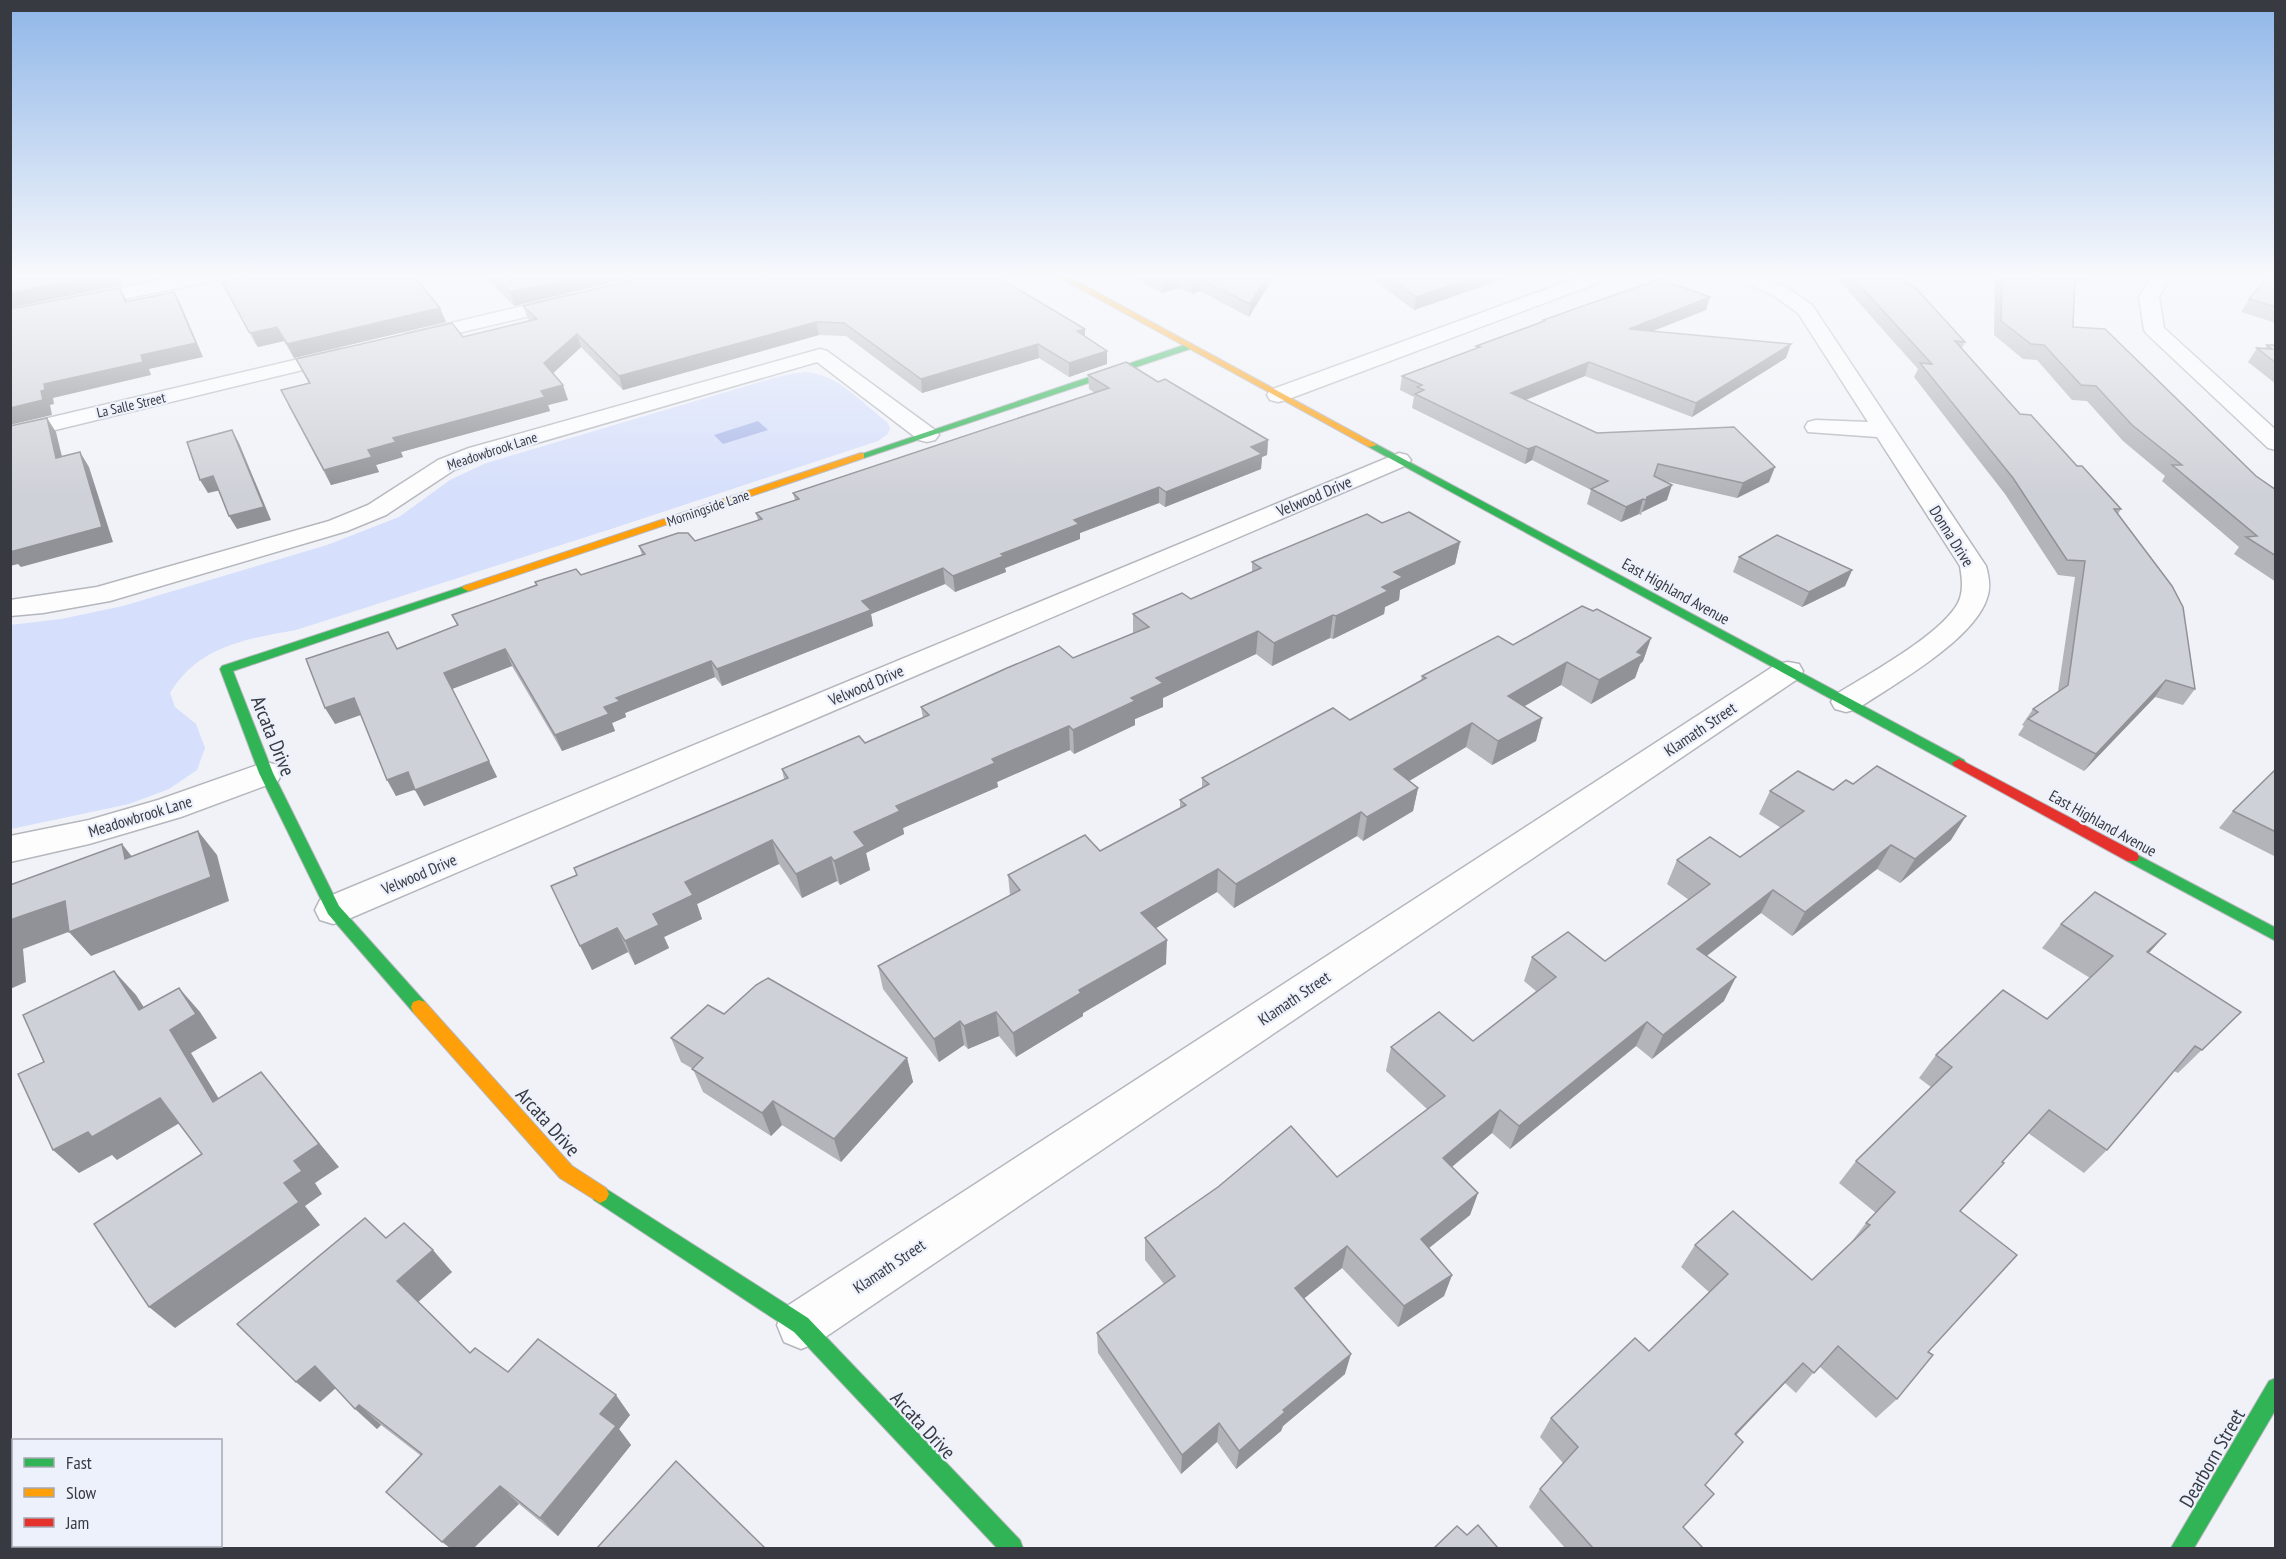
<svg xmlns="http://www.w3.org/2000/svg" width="2286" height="1559" font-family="'PT Sans Narrow',sans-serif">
  <rect width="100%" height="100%" fill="#f0f2f8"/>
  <path fill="#d6dffb" d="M804,372c33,1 57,30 83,50l3,6 -2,6 -10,7 -264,87 -318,102c-50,9 -98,16 -126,63l5,14 21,17 9,24 -8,22 -28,19 -40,15 -118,25 -1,-204 51,-6 62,-13 204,-61 72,-28 51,-37 36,-17 294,-87z"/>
  <path fill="#abb9e8" d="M758,421l10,9 -45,14 -9,-9z"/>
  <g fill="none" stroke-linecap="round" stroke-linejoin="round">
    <g stroke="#b5b7bd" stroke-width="3">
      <g id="street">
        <path d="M180,276h37l-2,4 -7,2 -198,40v-12z"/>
        <path d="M1582,276h26l-2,4 -320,120 -8,2 -8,-2 -3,-5 3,-5z"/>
        <path d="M1737,276h24l27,12 24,17 174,261c3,11 5,22 1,32 -13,42 -94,87 -130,111l-11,3 -11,-3 -4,-7 4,-7c32,-20 106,-60 123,-92 6,-12 4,-25 2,-37l-83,-129 -69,-5 -3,-5 3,-5 8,-2 52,2 -70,-109 -24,-17 -35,-16z"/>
        <path d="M2152,276h18l-11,21 5,31 112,102v20l-8,-2 -121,-114 -3,-4 -5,-33z"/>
        <path d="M569,295l7,2 3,4 -3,4 -164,39 -7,-2 -3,-4 3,-4z"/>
        <path d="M341,349l7,2 3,4 -3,4 -338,82v-14z"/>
        <path d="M820,349l7,2 108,79 4,5 -4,5 -8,2 -8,-2 -102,-78 -332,96 -31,12 -68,45 -39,16 -237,70 -67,12 -33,3v-16l87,-13 232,-66 39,-16 70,-45 31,-12z"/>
        <path d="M1399,453l8,2 4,5 -4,5 -1061,455 -13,4 -13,-4 -5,-10 5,-10z"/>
        <path d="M1788,662l11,2 4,7 -4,7 -981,664 -17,7 -17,-7 -7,-17 7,-17 993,-644z"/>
        <path d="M266,762l12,3 4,8 -4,8 -97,36 -92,27 -79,18v-26l79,-16 69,-20z"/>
      </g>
    </g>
    <g stroke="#b5b7bd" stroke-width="2">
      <g id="fast">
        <path d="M1190,343l4,3 -1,2 -329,110 -8,-2z"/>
        <path d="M1372,442l592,318 2,3 -7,4 -5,-1 -585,-319 -2,-2z"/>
        <path d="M468,585l4,1v4l-239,81 40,102 66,133 86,96 2,5 -2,5 -6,2 -6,-2 -85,-98 -69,-141 -39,-104 2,-3z"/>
        <path d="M2132,852l144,76v13l-149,-80 -2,-4 2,-4z"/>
        <path d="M600,1185l208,133 212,222 3,8h-26l-203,-216 -200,-132 -3,-6 3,-6z"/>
        <path d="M2276,1378v31l-82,139h-23l98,-167z"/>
      </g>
    </g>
    <g stroke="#b5b7bd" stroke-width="2">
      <g id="slow">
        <path d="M1057,276h10l310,169 -8,2z"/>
        <path d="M861,453l3,1v4l-392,132 -4,1 -6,-3 2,-2z"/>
        <path d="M419,1000l6,2 147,164 34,22 3,6 -3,6 -6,3 -40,-25 -147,-166 -2,-5 2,-5z"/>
      </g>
    </g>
    <g stroke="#b5b7bd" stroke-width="2">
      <path id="jam" d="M1959,759l178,94 2,4 -2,4h-10l-173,-95 -2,-3z"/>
    </g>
    <use href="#street" fill="#fdfdfe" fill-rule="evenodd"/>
    <use href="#fast" fill="#30b455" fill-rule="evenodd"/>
    <use href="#slow" fill="#ff9f0a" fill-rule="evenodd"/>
    <use href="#jam" fill="#e5322d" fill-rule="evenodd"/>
  </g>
  <g fill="#b2b4ba">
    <path d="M244,276h170l26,32 6,14 -152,36 -10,-17 -26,6 -2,-2 -34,-63 22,-5z"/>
    <path d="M485,276h154l-125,30z"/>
    <path d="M1131,276h143l-25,41 -49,-26 -8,3 -13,-6 -17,5z"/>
    <path d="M1368,276h144l-98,34z"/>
    <path d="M1835,276h59l71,66 -3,6 58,66 57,52 44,43 -3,5 77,175 -12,16 -28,-8 -71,74 -66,-36 6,-9 -2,-1 11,-16 25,-18 17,-114 -17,-2 -53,-81 -91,-117 4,-8z"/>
    <path d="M1997,276h100l-1,1 -21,5 -2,45 183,149 20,14v92l-42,-28 5,-7 -77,-66 3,-5 -42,-35 -36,-40 -15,-1 -35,-40 -14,-1 -29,-24 1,-55z"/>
    <path d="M2276,276v47l-35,-11 8,-13z"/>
    <path d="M1710,297l-4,13 -53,21 133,27 -94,59 -107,-41 -59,24 71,33 172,49 -32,16 -73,-17 3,19 -25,12 -1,3 -2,-1 -18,8 -34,-18 4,-14 -59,-30 -7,4 -113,-56 2,-11 -14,-7 2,-14 74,-27v-3l66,-25 1,-1z"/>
    <path d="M523,306l562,30 22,15v13l-38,13 -30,-19 -117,35 -76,-57 -27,-1 -196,55 -42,-43 -28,26 15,27 -20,5 2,6 -149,41 2,5 -27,8 3,7 -48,13 -43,-80 21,-21 -13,-25 167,-22 67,-16 -2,-2z"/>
    <path d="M2267,345h9v39l-28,-22 9,-14h8z"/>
    <path d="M1088,375l70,7 110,58 -1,15 -5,2 -1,12 -96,38 -6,-4 -79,30v6l-75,29 1,4 -51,20 -10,-8 -74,30 2,12 -151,60 -7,-9 -90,36 1,4 -14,6 3,8 -53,20 -50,-85 -60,23 45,88 -73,29 -9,-17 -19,7 -35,-81 -26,9 62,-76 60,-23 -5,-10 84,-30 -1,-3 46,-7 61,-20 -3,-9 56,-5 63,-21 -2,-7 39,-13 -2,-7 302,-100 -6,-4z"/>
    <path d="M1382,523l78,19 -5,22 -55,26 -1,10 -14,7 -1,7 -51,25 -3,-1 -58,28 -16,-12 -93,44v9l-28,12v6l-61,29 -4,-4 -73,32 1,5 -95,41 1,6 -38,19 4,17 -30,15 -3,-4 -35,17 -23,-34 -82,40 5,15 -38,18 5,11 -34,17 -7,-13 -36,18 -15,-95 207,-96 -2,-10 83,-26 58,-25 -2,-11 152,-49 60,-25v-19l58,-15 61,-27v-10z"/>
    <path d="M1739,557l113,13 -7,16 -43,21 -69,-35z"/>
    <path d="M1593,611l58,27 -8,23 -3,3 -5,14 -44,26 -30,-19 -36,21 17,12 -6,23 -44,24 -26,-18 -57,34 9,7 -5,23 -50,30 -6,-5 -123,72 -17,-16 -61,36 10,36 -83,49v3l-67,41 -17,-21 -31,13 -4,-4 -25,17 -56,-73 -5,-23 132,-71 -2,-20 92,-24 80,-42v-9l22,-12v-10l148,-58 71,-40 1,-4 91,-31z"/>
    <path d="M2276,769v88l-57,-29 14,-17z"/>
    <path d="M1833,790l118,50 -51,43 -23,-14 -85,67 -31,-23 -54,43 17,45 -72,58 -16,-13 -126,103 -18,-16 -40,34 26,26 -8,22 -41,33 23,27 -8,21 -46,31 -56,-59 -39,31 42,75 -62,52 -2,5 -45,38 -19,-27 -36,32 -83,-121 -1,-20 67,-49 -19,-24v-22l192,-61 90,-68 -41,-38 5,-24 82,-6 63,-50 -12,-10 8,-24 73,4 84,-61 -22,-16 10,-24 63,-3 41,-29 -22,-14 11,-23z"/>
    <path d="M2061,924l105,10 -17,19 92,59 -63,61 -4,-2 -67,79 -23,23 -56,-40 -26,29 -42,49 -32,141 -31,47 -21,19 -57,-52 -23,27 -11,-10 -49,52 -31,50 -22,42 20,21h-138l-36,-41 11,-18 23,-26 -23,-26 11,-19 98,-67 60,-59 -28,-25 14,-22 117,35 37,-35 17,-22 10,-10 -37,-30 17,-22 75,-74 -12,-9 17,-23 111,-36 43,-41 -48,-30z"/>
    <path d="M724,1014l183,44 6,24 -72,80 -59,-37 -11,11 -68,-44 -10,-23 -12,-7 -10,-24z"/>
    <path d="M386,1238l66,34 -34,30 52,51 38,19 122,43 -11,14 12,16 -73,91 -39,-32 -99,-49 -39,-30 -4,4 -41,-41 -16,14 -24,-20z"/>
  </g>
  <g fill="#919297">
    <path d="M97,276h21l4,9 -112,23v-15z"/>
    <path d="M581,276h58l-125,30 -4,-14z"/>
    <path d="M1180,276l-1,12 -17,5 1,-13z"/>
    <path d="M1267,276h7l-25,41 1,-13z"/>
    <path d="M1478,276h34l-98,34 2,-13z"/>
    <path d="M2072,276h25l-1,1 -28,6z"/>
    <path d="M1200,279v12l-8,3v-12z"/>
    <path d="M120,288l7,13 5,15 -7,-14z"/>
    <path d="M174,292l7,13 22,52 -54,12 2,6 -98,23 1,6 -4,1 2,10 -42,10v-17l31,-17 3,-7 97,-29z"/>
    <path d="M1710,297l-4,13 -81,32 4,-13z"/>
    <path d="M440,308l6,14 -152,36 -7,-14z"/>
    <path d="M816,322l3,13 -196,55 -4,-14z"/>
    <path d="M277,327l7,14 -26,6 -7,-14z"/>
    <path d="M1085,329v13l-8,-11z"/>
    <path d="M577,334l4,13 -32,30 -5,-14z"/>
    <path d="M1038,344l1,14 -117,35 -1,-14z"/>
    <path d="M1791,344l-5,14 -94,59 4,-14z"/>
    <path d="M1107,351v13l-38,13v-14z"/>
    <path d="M1589,362l-4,14 -77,31 3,-14z"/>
    <path d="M563,385l5,15 -20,5 2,6 -149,41 2,5 -27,8 3,7 -48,13 -7,-15 69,-32 148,-47z"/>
    <path d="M47,418l9,14 10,41 -10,-15z"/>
    <path d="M232,430l7,13 32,77 -34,9 -8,-13z"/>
    <path d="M1268,440l-1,15 -5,2 -1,12 -96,38 1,-15 85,-45z"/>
    <path d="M1536,446l-4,14 -7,4 3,-15z"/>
    <path d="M80,452l9,15 24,75 -92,25 -3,-3 -8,2v-16z"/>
    <path d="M1775,467l-6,15 -32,16 6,-15z"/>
    <path d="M213,476l8,14 -13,3 -8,-13z"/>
    <path d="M1672,485l-5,15 -25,12 5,-15z"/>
    <path d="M1159,487v16l-79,30v6l-75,29 1,4 -51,20 -2,-16 121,-56z"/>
    <path d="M1643,499l-4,15 -18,8 5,-15z"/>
    <path d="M1460,542l-5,22 -55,26 -1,10 -14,7 -1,7 -51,25 3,-23 46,-29 12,-15z"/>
    <path d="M943,568l2,16 -74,30 2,12 -151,60 -5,-17 145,-68z"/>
    <path d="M1852,570l-7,16 -43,21 7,-15z"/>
    <path d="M1333,615l-3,23 -58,28 2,-23z"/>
    <path d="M1258,631l-2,23 -93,44v9l-28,12v6l-61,29 -1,-24 58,-32 25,-20z"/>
    <path d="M1651,638l-8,23 -3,3 -5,14 -44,26 8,-24 38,-28z"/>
    <path d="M505,649l7,17 -60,23 -8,-16z"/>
    <path d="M711,661l4,16 -90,36 1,4 -14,6 3,8 -53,20 -7,-16 49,-28 12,-9z"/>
    <path d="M1567,662l-6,23 -59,34 6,-23z"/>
    <path d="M2166,680l-11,17 -71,74 12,-17z"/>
    <path d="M354,698l9,16 -28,10 -10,-16z"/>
    <path d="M1542,718l-6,23 -44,24 6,-24z"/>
    <path d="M1472,723l-6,24 -77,46 5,-24z"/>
    <path d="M1069,726l1,24 -73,32 1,5 -95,41 1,6 -38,19 4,17 -30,15 -6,-24 20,-29 42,-26 96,-47z"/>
    <path d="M489,761l8,16 -73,29 -9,-16z"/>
    <path d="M408,772l9,17 -21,7 -9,-16z"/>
    <path d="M1418,788l-5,23 -50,30 4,-24z"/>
    <path d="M1361,812l-4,24 -123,72 2,-24z"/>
    <path d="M1966,816l-15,24 -51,43 15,-24z"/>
    <path d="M198,831l19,24 12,46 -138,55 -22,-24z"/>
    <path d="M772,840l7,24 -82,40 5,15 -38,18 5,11 -34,17 -10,-24 60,-59z"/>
    <path d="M122,844l19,24 -16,-9z"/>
    <path d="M1891,845l-14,24 -85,67 13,-24z"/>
    <path d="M831,857l6,24 -35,17 -6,-24z"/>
    <path d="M1218,869l-1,23 -76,45v-24z"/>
    <path d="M1773,890l-12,23 -75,59 11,-23z"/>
    <path d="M65,901l22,24 -64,24 3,33 -16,7v-69z"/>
    <path d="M617,928l11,24 -36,18 -12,-24z"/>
    <path d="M2166,934l-21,23 2,-5z"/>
    <path d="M1167,940l-1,24 -83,49v3l-67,41 -3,-24 66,-43z"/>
    <path d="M114,971l22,24 25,39 -22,-24z"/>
    <path d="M1736,977l-12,24 -72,58 11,-24z"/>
    <path d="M179,988l21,24 17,26 -26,15 44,72 -22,-23 -43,-72z"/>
    <path d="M996,1012l3,24 -31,13 -4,-23z"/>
    <path d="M960,1021l4,24 -25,17 -5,-23z"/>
    <path d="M1647,1022l-11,24 -126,103 9,-23z"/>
    <path d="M907,1058l6,24 -72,80 -7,-23z"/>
    <path d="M261,1072l78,95 -24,16 7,11 -17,12 15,19 -145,103 -26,-21 135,-124 10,-22z"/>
    <path d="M160,1098l23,23 -66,39 -5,-5 -33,18 -26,-23 35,-18z"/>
    <path d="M773,1101l9,24 -11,11 -9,-23z"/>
    <path d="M1500,1110l-8,23 -56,47 7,-22z"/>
    <path d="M1478,1193l-8,22 -56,45 7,-21z"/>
    <path d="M1347,1246l-5,22 -51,41 4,-21z"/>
    <path d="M433,1250l19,22 -35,31 -20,-22z"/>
    <path d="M1452,1275l-8,21 -46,31 6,-21z"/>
    <path d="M1351,1354l-6,20 -62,52 -2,5 -45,38 3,-18 44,-41z"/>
    <path d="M1803,1363l-18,20 -66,70 16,-19z"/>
    <path d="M315,1366l23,20 -18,16 -24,-20z"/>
    <path d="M616,1395l14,20 -11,14 12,16 -73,91 -18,-18 60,-104z"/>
    <path d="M359,1405l22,20 -4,4 -22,-20z"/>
    <path d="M1219,1423l-2,19 -36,32 1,-19z"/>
    <path d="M500,1486l19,18 -45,44h-24l-8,-6z"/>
  </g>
  <g fill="#cfd1d8" stroke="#919297" stroke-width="1.5">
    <path d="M10,276h87l-87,17z"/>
    <path d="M244,276h170l26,32 -153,36 -10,-17 -26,6 -2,-1 -27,-50 23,-5z"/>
    <path d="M493,276h88l-71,16z"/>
    <path d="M650,276h346l89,53 -8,2 30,20 -38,12 -31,-19 -117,35 -77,-56 -28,-1 -197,54 -42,-42 -33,29 19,22 -22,6 4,6 -152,41 3,4 -28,8 4,7 -48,13 -43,-80 29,-7 -14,-24 156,-36 11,14 74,-18 -14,-13z"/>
    <path d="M1154,276h25l-16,4z"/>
    <path d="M1180,276h87l-17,28 -50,-25 -8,3z"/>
    <path d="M1386,276h92l-62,21z"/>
    <path d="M1851,276h43l21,11 50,55 -10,-1 65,73 11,1 46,51h5l39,43h-7l58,77 11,21 12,82 -29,-9 -70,74 -68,-35 10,-7 -5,-3 35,-24 17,-124 -18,-1 -54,-82 -93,-115 12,1z"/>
    <path d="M2002,276h73l-2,51 32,2 151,147 20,14v66l-30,-19 11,-1 -85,-71h10l-50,-40 -36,-39 -15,-1 -37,-40 -13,-1 -30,-23z"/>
    <path d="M2269,276h7v31l-27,-8z"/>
    <path d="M1660,279l50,18 -81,32 162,15 -95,59 -107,-41 -78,31 86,40 137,-6 41,40 -32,16 -85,-19 -4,12 18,9 -25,12 -1,3 -3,-1 -17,8 -35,-18 17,-8 -72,-35 -8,3 -113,-55 9,-4 -7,-3 5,-2 -20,-9 78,-29 -4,-1 69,-25 -2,-1z"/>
    <path d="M120,288l5,14 49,-10 22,51 -55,12 2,7 -99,22 1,6 -4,1 2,9 -33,8v-99z"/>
    <path d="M2267,345h9v18l-19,-15 15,1z"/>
    <path d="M1126,362l32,20 7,-3 103,61 -17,7 11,7 -96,38 -7,-5 -85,33 5,4 -78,30 3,2 -51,20 -10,-8 -81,33 9,9 -154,59 -6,-8 -95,37 4,3 -16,6 5,7 -54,21 -50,-86 -61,24 45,88 -74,29 -7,-18 -21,8 -33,-82 -29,10 -19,-49 82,-27 9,17 61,-24 -6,-10 85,-30 -2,-3 41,-13 5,6 64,-21 -6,-8 39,-13h10l7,8 67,-22 -6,-6 43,-14 -6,-6 316,-105 -21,-13z"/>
    <path d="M47,418l9,40 24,-6 22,75 -92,25v-126z"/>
    <path d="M232,430l32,77 -35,9 -16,-40 -13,4 -13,-38z"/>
    <path d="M1409,512l51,30 -66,30 9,5 -21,10 6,4 -52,25 -3,-1 -59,28 -16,-12 -102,47 7,5 -32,15 4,3 -62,29 -4,-4 -77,33 3,4 -99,43 4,5 -46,21 11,14 -31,15 -3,-4 -35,17 -24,-34 -87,42 8,13 -40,19 6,11 -34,16 -8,-13 -37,18 -29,-60 26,-11 -3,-7 214,-90 -6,-9 77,-33 6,7 64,-28 -8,-8 86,-39 52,-22 14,12 76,-31 -16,-13 49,-21 9,6 70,-31 -9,-6 115,-48 15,9z"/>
    <path d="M1777,535l75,35 -43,22 -70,-35z"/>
    <path d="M1582,606l11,5 4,-2 54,29 -14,14 6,3 -44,25 -32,-18 -59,34 34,22 -44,23 -26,-18 -78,46 24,19 -51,29 -6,-5 -125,72 -18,-15 -77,44 26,27 -88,50 2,3 -68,40 -17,-21 -32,14 -4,-5 -26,18 -56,-73 142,-76 -12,-15 77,-40 15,16 86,-46 -6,-5 29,-16 -7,-6 131,-70 17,12 76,-42 -4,-2 76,-40 15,9z"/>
    <path d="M1877,766l89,50 -51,43 -24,-14 -86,67 -32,-22 -76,59 39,28 -73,58 -16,-13 -128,104 -19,-16 -57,48 35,35 -57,46 31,36 -48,31 -57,-60 -52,42 56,66 -68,56 2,2 -46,39 -20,-28 -37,32 -85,-122 78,-57 -30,-38 73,-51 73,-61 46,51 108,-81 -54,-49 48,-35 34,29 83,-64 -24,-20 36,-25 37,29 105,-77 -33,-24 33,-23 30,20 64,-46 -34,-20 28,-20 35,19 13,-10 7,4z"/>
    <path d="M2276,769v63l-43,-21z"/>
    <path d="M198,831l13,46 -142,55 -4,-31 -55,19v-35l112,-41 3,15z"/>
    <path d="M2095,892l71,42 -19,18 94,60 -39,38 -7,-4 -88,104 -58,-40 -47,52 2,1 -44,48 57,44 -89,97 5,3 -36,44 -59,-53 -24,27 -11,-10 -68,71 8,8 -38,43 9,9 -31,33 20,21h-110l-53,-59 38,-42 -27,-29 84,-80 14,13 79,-77 -33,-29 38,-34 79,69 58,-55 -4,-2 29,-31 -39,-31 96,-94 -16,-12 67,-65 44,29 66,-63 -52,-32z"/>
    <path d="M114,971l25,39 40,-22 17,26 -26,16 43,72 48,-30 58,72 -25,17 8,10 -18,12 15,19 -150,105 -55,-83 108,-70 -42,-56 -68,39 -4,-5 -35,18 -35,-76 26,-12 -21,-47z"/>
    <path d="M768,978l139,80 -73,81 -61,-38 -11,12 -70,-44 11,-11 -32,-20 37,-33 16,9 32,-29z"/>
    <path d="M365,1218l21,20 18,-15 29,27 -36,31 73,72 5,-5 33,24 30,-33 78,56 -16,19 16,12 -76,92 -40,-32 -58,56 -56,-50 36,-38 -63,-49 -4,4 -40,-43 -19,16 -59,-58z"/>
    <path d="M676,1461l89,87h-168z"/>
    <path d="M1478,1525l20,23h-64l23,-22 10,9z"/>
  </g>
  <linearGradient id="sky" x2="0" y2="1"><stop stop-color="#8fb6e8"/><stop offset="0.56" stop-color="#f8f9fc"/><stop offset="1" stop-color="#f8f9fc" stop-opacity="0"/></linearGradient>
  <rect width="2286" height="494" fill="url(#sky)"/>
  <g text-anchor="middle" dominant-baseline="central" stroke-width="4.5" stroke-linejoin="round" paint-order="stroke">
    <g font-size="14" fill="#383a42" stroke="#edf1fc">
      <text transform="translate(131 405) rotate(-13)">La Salle Street</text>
      <text transform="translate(492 451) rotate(-18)">Meadowbrook Lane</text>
      <text transform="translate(708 508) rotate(-19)">Morningside Lane</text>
    </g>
    <g font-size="16" fill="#383a42" stroke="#edf1fc">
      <text transform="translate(1314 496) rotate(-23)">Velwood Drive</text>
      <text transform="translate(1952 536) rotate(58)">Donna Drive</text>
      <text transform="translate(1676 591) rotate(29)">East Highland Avenue</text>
      <text transform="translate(866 685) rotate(-23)">Velwood Drive</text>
      <text transform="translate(1700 729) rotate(-34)">Klamath Street</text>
      <text transform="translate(140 816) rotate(-17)">Meadowbrook Lane</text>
      <text transform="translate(2103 823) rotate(29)">East Highland Avenue</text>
      <text transform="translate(419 874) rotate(-23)">Velwood Drive</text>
      <text transform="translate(1294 998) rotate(-34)">Klamath Street</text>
      <text transform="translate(889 1266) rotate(-34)">Klamath Street</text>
    </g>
    <g font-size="20" fill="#383a42" stroke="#edf1fc">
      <text transform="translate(273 736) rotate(68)">Arcata Drive</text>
      <text transform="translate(548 1122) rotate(48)">Arcata Drive</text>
      <text transform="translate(923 1425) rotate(47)">Arcata Drive</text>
      <text transform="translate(2212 1458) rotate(-60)">Dearborn Street</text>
    </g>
  </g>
  <rect width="2286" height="1559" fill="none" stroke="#383a42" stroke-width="24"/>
  <rect x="12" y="1439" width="210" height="108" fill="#edf1fc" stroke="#a5a8b2" stroke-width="1.5"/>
  <rect x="24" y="1458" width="30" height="9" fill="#30b455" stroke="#a5a8b2" stroke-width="1.5"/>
  <text x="66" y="1469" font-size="18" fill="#383a42">Fast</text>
  <rect x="24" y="1488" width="30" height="9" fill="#ff9f0a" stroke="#a5a8b2" stroke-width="1.5"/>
  <text x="66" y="1499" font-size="18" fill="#383a42">Slow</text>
  <rect x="24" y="1518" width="30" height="9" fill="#e5322d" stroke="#a5a8b2" stroke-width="1.5"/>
  <text x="66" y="1529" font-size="18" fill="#383a42">Jam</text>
</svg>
